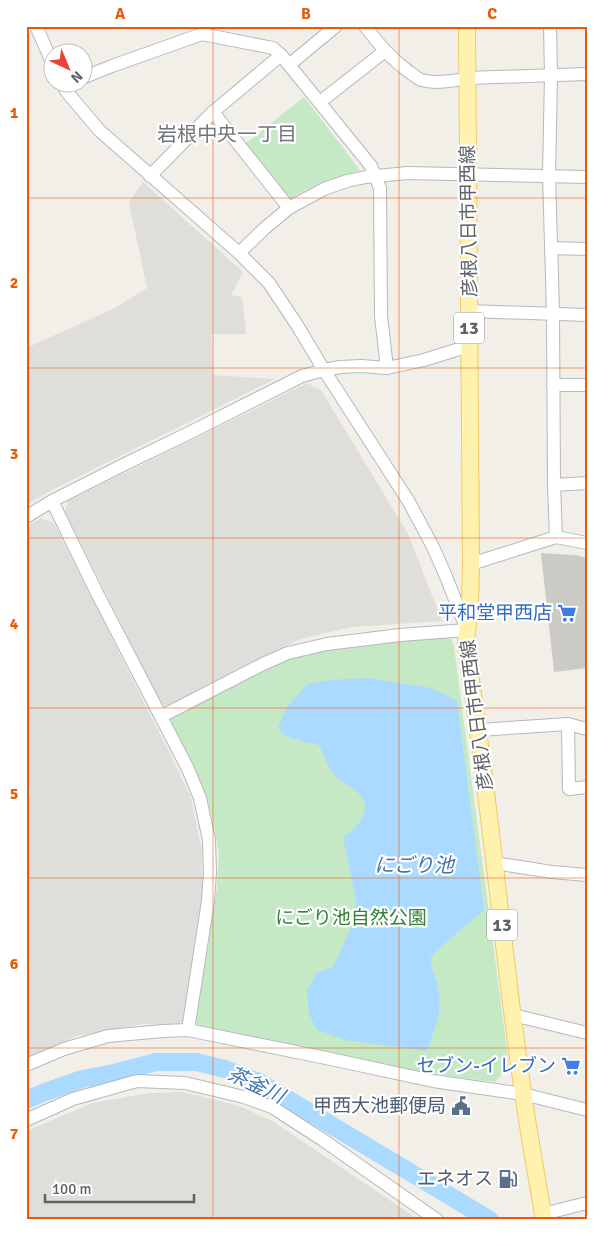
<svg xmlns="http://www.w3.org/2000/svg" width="613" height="1246" font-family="Signika,'Noto Sans JP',sans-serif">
  <rect width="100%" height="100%" fill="#f1efe8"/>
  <g fill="#e0deda">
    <path d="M143,182l100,90 -12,23 11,2 4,37h-35l2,41 62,4 -223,111 -26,15v-157l89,-40 32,-20 -18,-86z"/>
    <path d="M307,383l14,7 87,144 34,87 -91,6 -51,12 -128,67 -10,-1 -97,-193 3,-11z"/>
    <path d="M41,518l13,5 117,233 20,42 11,53v45l-19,124 -5,5 -35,-1 -67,12 -50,22v-531z"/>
    <path d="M182,1092l31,7 29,8 32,15 145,98h-393v-89l67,-28 57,-10z"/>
  </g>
  <g fill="#c5e8c5">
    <path d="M304,97l56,73 -51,18 -21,12 -44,-55z"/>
    <path d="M446,636l6,4 2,7 55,418 -14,17 -82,-11 -211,-42 -5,-4 -1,-5 21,-132 2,-36 -8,-40 -8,-26 -31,-61v-9l110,-55 38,-11z"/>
  </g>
  <path fill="#aadaff" d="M369,678l57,9 10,3 21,11 27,209 -46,39 -7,8c-1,12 3,15 6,26 7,26 -2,44 -10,68l-82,-11 -28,-10 -8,-16 -2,-23 9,-18 17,-6 19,-42 4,-25 -13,-63c13,-7 30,-27 18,-41 -7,-9 -18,-12 -25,-20 -8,-9 -12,-20 -17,-31l-18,-4 -17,-6 -6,-7 9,-21 21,-23 22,-4z"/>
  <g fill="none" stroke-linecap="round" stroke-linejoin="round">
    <path stroke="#aadaff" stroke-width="18" d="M26,1100l19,-8 37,-13 32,-6 42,-11h40l29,7 34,13 231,138"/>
  </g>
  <path fill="#cccac5" d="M541,553l34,2 12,3v110l-33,4z"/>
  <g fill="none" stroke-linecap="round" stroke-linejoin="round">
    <g stroke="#b5b8bc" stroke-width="14">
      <g id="minor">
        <path d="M36,26l16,36"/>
        <path d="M365,26c14,18 25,32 43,45 4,3 9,7 13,9 14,4 33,1 47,-2l119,-4"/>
        <path d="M550,26l1,49 -2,100 4,138 1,172 2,52"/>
        <path d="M289,65l47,-39"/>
        <path d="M82,78l30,-12 90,-32 71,14 8,7"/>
        <path d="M62,82l4,9 34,40 139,122 30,30 28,42 27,45 85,132 24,45 12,27 22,56 -67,5 -73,9 -39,9 -25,11 -101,52"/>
        <path d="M320,102l65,-51"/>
        <path d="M213,112l76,96"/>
        <path d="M150,176l63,-64 68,-57 90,111 9,22 1,128 6,52"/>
        <path d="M551,248l36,1"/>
        <path d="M239,253l26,-25 24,-20 35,-19 23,-8 19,-4 41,-4 180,4"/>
        <path d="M469,311l118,4"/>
        <path d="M553,385h34"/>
        <path d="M554,485l33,-2"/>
        <path d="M52,501l46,94 90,174 12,29 9,42 1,32 -2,29 -20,129"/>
        <path d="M26,517l26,-16 73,-37 64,-31 113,-57 22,-6 16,-3 21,-1 26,2 37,-8 45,-14"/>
        <path d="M471,564l85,-27 31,6"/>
        <path d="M568,724l1,65 18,-2"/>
        <path d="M479,730l89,-6 19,5"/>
        <path d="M494,863l58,9 35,3"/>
        <path d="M513,1015l74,18"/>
        <path d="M26,1065l38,-16 44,-13 55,-5 25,-1 138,28 107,23 90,13 64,16"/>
        <path d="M26,1120l47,-21 64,-18 48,2 59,14 28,10 51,33 114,80"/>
        <path d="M543,1214l44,-11"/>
      </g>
    </g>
    <g stroke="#f2c960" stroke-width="18">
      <path id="major" d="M467,26l4,538 -1,42 -4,36 1,12c23,146 35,293 56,439 6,42 14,85 21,127"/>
    </g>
    <use href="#minor" stroke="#fff" stroke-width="12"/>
    <use href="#major" stroke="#fff2af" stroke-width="16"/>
  </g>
  <path fill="none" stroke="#e8590c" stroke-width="1" stroke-opacity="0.55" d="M213,26v1194M399,26v1194M26,198h561M26,368h561M26,538h561M26,708h561M26,878h561M26,1048h561"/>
  <defs>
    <g id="supermarket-bare" transform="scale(1.5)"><path d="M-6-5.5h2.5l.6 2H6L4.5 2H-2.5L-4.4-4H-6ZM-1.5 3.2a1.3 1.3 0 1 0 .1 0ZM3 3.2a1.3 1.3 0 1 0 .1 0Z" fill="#3f7fe0" stroke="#fff" stroke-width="2.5" paint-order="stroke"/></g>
    <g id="civic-bare" transform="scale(1.5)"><path d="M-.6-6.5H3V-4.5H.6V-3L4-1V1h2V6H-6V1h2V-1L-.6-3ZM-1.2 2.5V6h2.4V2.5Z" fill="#5c6f8a" stroke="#fff" stroke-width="2.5" paint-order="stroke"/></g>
    <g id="fuel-bare" transform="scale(1.5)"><path d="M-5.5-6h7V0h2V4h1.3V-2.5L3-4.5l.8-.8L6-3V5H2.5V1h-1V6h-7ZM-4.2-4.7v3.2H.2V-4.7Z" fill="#5c6f8a" stroke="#fff" stroke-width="2.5" paint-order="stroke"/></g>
  </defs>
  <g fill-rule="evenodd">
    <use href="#supermarket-bare" x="567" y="613"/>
    <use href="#supermarket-bare" x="571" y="1066"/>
    <use href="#civic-bare" x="461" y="1106"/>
    <use href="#fuel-bare" x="508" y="1179"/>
  </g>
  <g text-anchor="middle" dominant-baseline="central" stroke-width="4.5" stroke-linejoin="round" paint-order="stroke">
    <g fill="#fff" stroke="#8f9295" stroke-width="1">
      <rect x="454" y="312.5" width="30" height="31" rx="4"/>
      <rect x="487" y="909.5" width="30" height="31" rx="4"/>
    </g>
    <g font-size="18" font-weight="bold" fill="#5f6368">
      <text x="469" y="328">13</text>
      <text x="502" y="925">13</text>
    </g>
    <g font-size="19" fill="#5f6368" stroke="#fff">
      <text transform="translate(469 221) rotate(-91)">彦根八日市甲西線</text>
      <text transform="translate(477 715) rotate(-97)">彦根八日市甲西線</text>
    </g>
    <g font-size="19" fill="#366cbe" stroke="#fff" text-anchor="end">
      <text x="552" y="613">平和堂甲西店</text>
      <text x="556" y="1066">セブン-イレブン</text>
    </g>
    <g font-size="19" fill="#348238" stroke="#fff">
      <text x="351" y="918">にごり池自然公園</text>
    </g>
    <g font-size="19" fill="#4e5e75" stroke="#fff" text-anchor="end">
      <text x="446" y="1106">甲西大池郵便局</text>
      <text x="493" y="1179">エネオス</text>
    </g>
    <g font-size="20" fill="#70757a" stroke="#fff">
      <text x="227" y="134">岩根中央一丁目</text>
    </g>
    <g font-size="20" font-style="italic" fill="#4174aa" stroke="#fff">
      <text x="414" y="865">にごり池</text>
      <text transform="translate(256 1085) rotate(25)">茶釜川</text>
    </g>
  </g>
  <rect width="613" height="1246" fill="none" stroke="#ffffff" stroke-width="55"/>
  <g transform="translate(68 68) rotate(136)"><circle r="24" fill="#ffffff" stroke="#bfc1c3"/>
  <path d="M0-4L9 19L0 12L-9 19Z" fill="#ea4335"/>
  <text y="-8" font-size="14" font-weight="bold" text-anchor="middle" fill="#5f6368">N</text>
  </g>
  <path d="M45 1194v8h149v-8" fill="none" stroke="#5f6368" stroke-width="2.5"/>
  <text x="52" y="1194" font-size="15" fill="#5f6368" stroke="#ffffff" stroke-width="4" paint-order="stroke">100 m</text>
  <rect x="28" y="28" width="558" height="1190" fill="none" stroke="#e8590c" stroke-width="2"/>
  <g font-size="16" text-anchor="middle" font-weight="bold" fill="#e8590c">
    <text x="120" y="19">A</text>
    <text x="306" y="19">B</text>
    <text x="492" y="19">C</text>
    <text x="14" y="118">1</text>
    <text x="14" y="288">2</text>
    <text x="14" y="459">3</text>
    <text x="14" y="629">4</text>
    <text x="14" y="799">5</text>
    <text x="14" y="969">6</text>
    <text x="14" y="1139">7</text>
  </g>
</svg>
